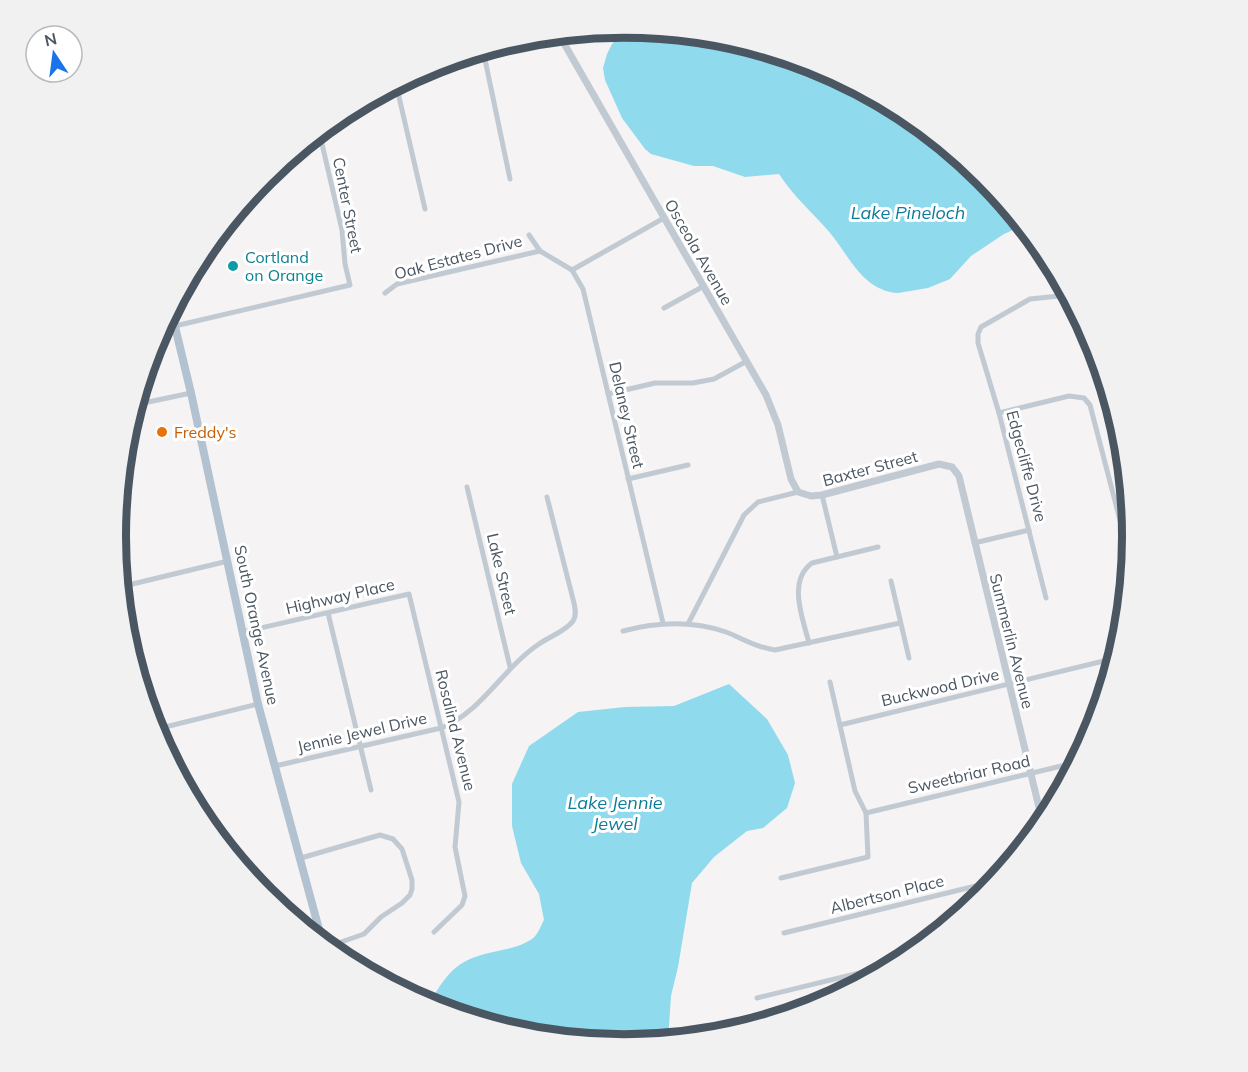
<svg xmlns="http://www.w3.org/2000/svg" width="1248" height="1072" font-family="Mulish,sans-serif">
  <rect width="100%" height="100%" fill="#f5f3f3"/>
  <g fill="#90daee">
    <path d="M626,27l98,10 95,29 88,47 77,63 40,49 -20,9 -33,22 -21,23 -22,9 -30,5c-8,0 -19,-4 -26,-9 -17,-12 -28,-34 -41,-50 -17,-20 -38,-38 -52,-60l-34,3 -32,-11h-19l-43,-12 -6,-5 -23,-31 -17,-38 -2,-12 4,-14 5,-10z"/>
    <path d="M729,684l38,35 21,36 7,28 -8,25 -24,20 -16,3 -33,26 -22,26 -14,84 -7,29 -3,45 -44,4 -100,-10 -96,-29c10,-18 20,-36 38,-45 21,-11 47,-9 66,-22 6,-4 9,-14 12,-19l-5,-26 -18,-31 -9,-37v-42l17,-38 49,-34 47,-5 49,-1z"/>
  </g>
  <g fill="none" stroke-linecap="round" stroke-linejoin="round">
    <g stroke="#c1cad2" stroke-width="5">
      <path d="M483,50l27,129"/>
      <path d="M396,84l29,125"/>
      <path d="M529,235l11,16 32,19 11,19 80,334"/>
      <path d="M572,270l92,-52"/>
      <path d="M385,293l12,-9 143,-33"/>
      <path d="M664,308l40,-22"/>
      <path d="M175,326l175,-41 -5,-21 -3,-34 -23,-99"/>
      <path d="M608,394l47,-11h38l21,-4 33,-18"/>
      <path d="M134,405l57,-12"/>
      <path d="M999,413l70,-17 15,2 6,7 38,146 3,3"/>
      <path d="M628,479l60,-14"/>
      <path d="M467,487l43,180"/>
      <path d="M822,495l15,62"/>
      <path d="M974,543l55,-13"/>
      <path d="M891,581l18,77"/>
      <path d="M120,587l108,-26"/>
      <path d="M1046,598l-47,-185 -21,-70v-9l3,-7 49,-28 39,-4"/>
      <path d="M328,613l43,177"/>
      <path d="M688,624l56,-109 14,-13 40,-10"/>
      <path d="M623,631c34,-9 68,-11 103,1 16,6 31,16 49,18l125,-27"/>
      <path d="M243,632l166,-38 50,208 -4,45 10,49 -3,9 -28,27"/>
      <path d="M809,643c-6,-24 -22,-62 3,-80l66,-16"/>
      <path d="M840,725l276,-67"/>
      <path d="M153,730l105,-26"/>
      <path d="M275,766l166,-38c40,-15 62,-60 98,-84 10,-7 27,-13 34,-23 4,-6 2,-12 1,-18l-27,-106"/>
      <path d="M866,813l212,-51"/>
      <path d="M301,858l79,-23 13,4 9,10 10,31v9l-2,6 -8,8 -21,14 -17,17 -37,13"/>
      <path d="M781,878l87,-21 -2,-44 -11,-22 -25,-109"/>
      <path d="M784,933l212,-52"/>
      <path d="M757,998l143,-35"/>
    </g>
    <path stroke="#c1cad2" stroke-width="7" d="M558,33l208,362 12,30 13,54 7,13 13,4 11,-1 117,-31 13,3 7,9 84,348"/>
    <path stroke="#b3c2d1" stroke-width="8" d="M171,310l20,83 67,311 65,240"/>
  </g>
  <circle fill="#0f9aa8" stroke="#fff" stroke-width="2" cx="233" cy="266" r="6"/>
  <circle fill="#e8710a" stroke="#fff" stroke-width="2" cx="162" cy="432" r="6"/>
  <g text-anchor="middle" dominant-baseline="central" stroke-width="6" stroke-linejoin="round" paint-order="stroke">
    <g font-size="16" fill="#4a5661" stroke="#fff">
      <text transform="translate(348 205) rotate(79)">Center Street</text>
      <text transform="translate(699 252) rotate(60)">Osceola Avenue</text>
      <text transform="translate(458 257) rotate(-15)">Oak Estates Drive</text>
      <text transform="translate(627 415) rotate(77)">Delaney Street</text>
      <text transform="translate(1027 466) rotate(75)">Edgecliffe Drive</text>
      <text transform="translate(870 468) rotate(-15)">Baxter Street</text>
      <text transform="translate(502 574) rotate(77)">Lake Street</text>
      <text transform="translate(340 596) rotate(-13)">Highway Place</text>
      <text transform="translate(257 625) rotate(78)">South Orange Avenue</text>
      <text transform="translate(1012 641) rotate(76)">Summerlin Avenue</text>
      <text transform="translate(940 687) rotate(-13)">Buckwood Drive</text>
      <text transform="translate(456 730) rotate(76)">Rosalind Avenue</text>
      <text transform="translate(362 732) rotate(-13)">Jennie Jewel Drive</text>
      <text transform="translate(969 774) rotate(-13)">Sweetbriar Road</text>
      <text transform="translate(887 894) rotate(-14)">Albertson Place</text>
    </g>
    <g font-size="16" fill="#0d838f" stroke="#fff" text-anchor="start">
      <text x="245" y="257">Cortland<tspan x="245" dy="18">on Orange</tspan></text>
    </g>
    <g font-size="16" fill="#c56008" stroke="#fff" text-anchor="start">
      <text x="174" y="432">Freddy's</text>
    </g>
    <g font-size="18" font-style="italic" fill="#0c7c9b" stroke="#fff">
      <text x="908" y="212">Lake Pineloch</text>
      <text x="615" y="802">Lake Jennie<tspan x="615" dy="21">Jewel</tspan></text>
    </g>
  </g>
  <path d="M0 0H1248V1072H0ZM126 536a498 498 0 1 1 996 0a498 498 0 1 1-996 0Z" fill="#f1f1f2" fill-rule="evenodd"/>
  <path fill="none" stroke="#4a5661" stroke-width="8" d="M126 536a498 498 0 1 1 996 0a498 498 0 1 1-996 0Z"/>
  <g transform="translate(54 54) rotate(347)"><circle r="28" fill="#ffffff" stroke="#b7bbc0" stroke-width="1.5"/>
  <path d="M0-4.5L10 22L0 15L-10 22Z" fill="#1a73e8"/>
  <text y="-9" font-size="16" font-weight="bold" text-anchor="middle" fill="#4a5661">N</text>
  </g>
</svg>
